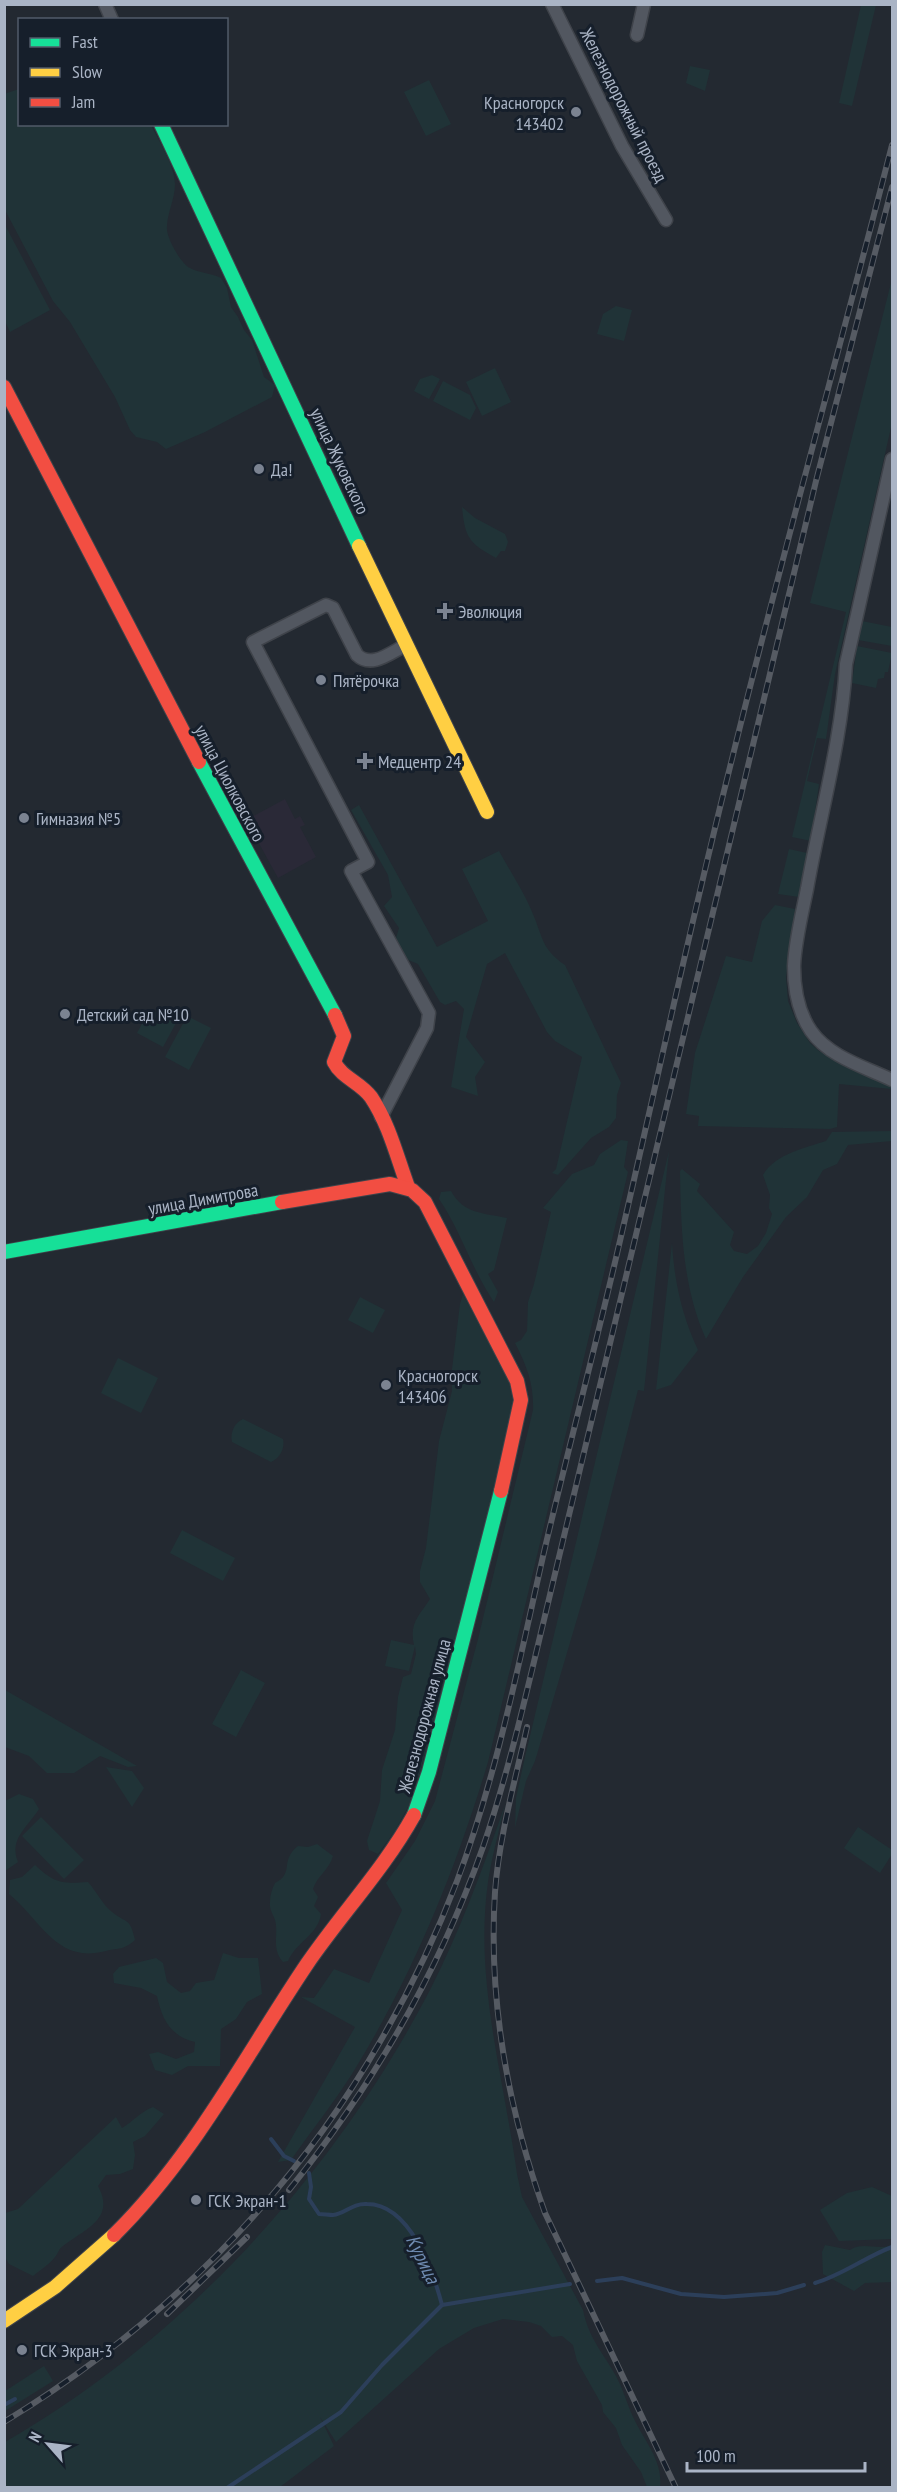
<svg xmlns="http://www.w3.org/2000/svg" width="897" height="2492" font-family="'PT Sans Narrow',sans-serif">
  <rect width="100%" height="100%" fill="#232931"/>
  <path fill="#2a2937" d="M285,799l10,20 5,-3 5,9 -5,2 16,30 -38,21 -22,-40 -5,2 -4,-7 4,-3 -5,-10z"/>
  <g fill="#203337">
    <path d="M861,5h15l-24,101 -13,-3z"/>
    <path d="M690,66l20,4 -5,21 -19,-8z"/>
    <path d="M429,80l22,44 -25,12 -22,-44z"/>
    <path d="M19,89l1,35 131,1c9,18 23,39 24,59 0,16 -9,31 -8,46 1,10 14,34 23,38 9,5 21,5 31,10l6,10 4,19 7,10 6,13 8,10 12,37 11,8 -3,12 -67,35 -39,17 -9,-7 -21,-5 -6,-7 -15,-33 -45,-75 -17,-21 -48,-91 -1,-116z"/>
    <path d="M5,225l45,85 -40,22 -5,-11z"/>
    <path d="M892,279v144l-57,251 -9,65 -9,-1 -10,43 12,3 -8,57 -19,-4 54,-225 -36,-9z"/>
    <path d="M616,306l16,4 -8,31 -27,-7 6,-20z"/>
    <path d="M495,368l16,34 -29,14 -16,-34z"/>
    <path d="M432,375l8,4 -11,20 -15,-8 6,-12z"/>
    <path d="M443,381l27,14 6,13 -6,12 -37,-19z"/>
    <path d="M462,507l13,11 30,16 3,8 -3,9h-4l-5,7c-27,-15 -31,-20 -34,-51z"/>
    <path d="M862,621l30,6v19l-34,-6z"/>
    <path d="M857,646l35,7 -4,19h-3l-1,6 -6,1 -2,9 -24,-5z"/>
    <path d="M359,805l78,142 51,-26 -26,-52 37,-18c12,22 27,44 36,68 8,21 9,32 30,46l56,118 -4,12 -1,23 -7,9 -18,11 -33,37 -6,-2 4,-4 26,-112 -27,-16 -8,-9 -42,-79 -18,11 -21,73 19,25 -10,15 3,19 -27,-9 13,-78 -8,-8 -11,4 -5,-3 -22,-38 -12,-5 -10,-21 3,-10 -15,-22 8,-9 -4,-22 -37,-65z"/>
    <path d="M789,849l18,4 -8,44 -21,-3z"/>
    <path d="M775,905l20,4 -9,68 2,24 9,22 13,20 9,8 73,35v3l-53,-5 -2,43 -7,2 -132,-3 1,-10 -13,-2 9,-61 31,-97 26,6 10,-41z"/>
    <path d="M150,1009l26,14 -13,24 -26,-14z"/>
    <path d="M187,1016l24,12 -22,42 -24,-13z"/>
    <path d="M892,1131v10l-44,4 -11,19 -14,6 -16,27 -21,20 -43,60 -37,62c-24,-53 -25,-111 -26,-168l2,-2 18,15 -3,7 37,41 -4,13 4,6 13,3 11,-8 8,-13 6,-19 -3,-6 1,-13 -7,-20c12,-21 42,-27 63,-34l6,-9z"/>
    <path d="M621,1140l7,1 -4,26 4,5 -140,590c-33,110 -76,215 -136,312 -19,30 -41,57 -61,86l-13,2 77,-135 -54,-30 13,1 20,-29 35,14 33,-73 -16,-27 29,-42 20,-40 43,-162 55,-229c1,-25 -6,-44 -18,-67l6,-3 6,-9 1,-29 6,-18 17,-72 -8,-4 29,-34 22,-9 6,-11z"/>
    <path d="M669,1151l-25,240 -6,-1 -43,168 -60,203 -9,20 -11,47 1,-30 9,-41z"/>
    <path d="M451,1191c12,23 33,22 56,27l-13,52 -6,4 10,18 -4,10c-22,-32 -33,-71 -55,-103l2,-7z"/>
    <path d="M672,1243c2,37 10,73 26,107l-27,35 -15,5z"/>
    <path d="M463,1294l46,87 4,21 -32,147 -68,249 -18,33 -17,23 -9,-4 -2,-9 13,-40 2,-31 13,-40 3,-33 5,-20 8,-3 5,-20 -1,-8 -6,25 -24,-5 6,-26 23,5c-5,-22 5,-29 16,-46l-10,-17v-11l6,-23 13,-107 13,-50v-22l8,-65z"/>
    <path d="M360,1297l25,13 -12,23 -25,-13z"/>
    <path d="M118,1358l40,20 -17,35 -40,-20z"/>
    <path d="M243,1419l40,20c2,10 -3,19 -12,23l-39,-20c-2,-9 2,-19 11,-23z"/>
    <path d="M182,1530l53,28 -12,23 -53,-28z"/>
    <path d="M241,1670l24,13 -29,54 -24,-13z"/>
    <path d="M5,1690l132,76 -9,1 -28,-11 -26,17h-27l-18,-17 -24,-9z"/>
    <path d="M106,1767l26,4 12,17 -12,19z"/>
    <path d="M19,1794l14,5 6,10c-13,20 -30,30 -21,53l-13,9v-70z"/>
    <path d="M505,1805c-6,26 -13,51 -17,77 -14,98 16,196 29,292l5,23 61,113c6,29 19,41 33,66 8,15 12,32 20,47 11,21 27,40 24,64h-13l-6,-15 -19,-27 -6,-17 -13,-16 -1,-7 -25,-44 -4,-16 -11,-9 -10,1 -11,-11 -12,-4 -26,-3 -29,9 -35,21 -103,93 -16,-25 14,29 -54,41h-275v-45c179,-103 330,-269 425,-452 30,-59 53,-122 75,-185z"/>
    <path d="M41,1817l43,43 -20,19 -42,-43z"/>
    <path d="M858,1827l34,23v4l-12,19 -36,-25z"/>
    <path d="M317,1844l16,12c-4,14 -16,20 -20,33l5,8 -4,9 7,8c-3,21 -25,28 -33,47l-5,1c-12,-14 -4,-27 -8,-42 -2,-6 -6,-11 -5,-18 0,-7 2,-13 5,-19 20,-10 4,-22 23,-37l10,1z"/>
    <path d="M35,1865c19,18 27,19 53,17 8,9 15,23 24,30 15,12 18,5 23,28 -13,11 -14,7 -29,11 -50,13 -64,-30 -97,-57l1,-14 12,-3z"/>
    <path d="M223,1953l16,5h19l4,36 -15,8 -11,17 -15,10 -1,37h-32l-16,9 -17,-5 -6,-16 9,-2 18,7 18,-7 1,-10c-25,-6 -33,-23 -38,-46l-16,-8 -27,-5 -1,-9 6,-7 37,-9 7,5 4,19 14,11 9,-2 6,-8 18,-3z"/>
    <path d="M153,2107l11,7 -19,22 -12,6 2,13 -2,14 -13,5 -14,1 -8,11c18,33 -13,43 -35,60 -4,2 -5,8 -8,11 -5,7 -15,13 -22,19l-24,-12 -4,-7v-44l13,-4 98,-92 6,11c12,-7 18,-16 31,-21z"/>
    <path d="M872,2187l20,9v43l-53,2 -19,-31 27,-17z"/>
    <path d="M825,2245l25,5c13,-9 28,1 42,-5v37l-27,1 -11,8 -31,-17 -1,-22z"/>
    <path d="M44,2366l9,15 -48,30v-20z"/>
  </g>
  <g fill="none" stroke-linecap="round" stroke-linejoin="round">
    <g stroke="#2c3f5a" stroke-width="4">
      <path d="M271,2139l13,17 10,5"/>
      <path d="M309,2173l2,14 -2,12 10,15c4,0 10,1 14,1 12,-1 19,-12 34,-11 43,0 66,67 75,101"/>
      <path d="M597,2281l25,-3 59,16 43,3 53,-4 27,-8"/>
      <path d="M815,2283c28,-8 50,-26 77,-36"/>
      <path d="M442,2305l128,-21"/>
      <path d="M4,2405l11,-6"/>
      <path d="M227,2488l114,-76 41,-47 60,-60"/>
    </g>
    <g stroke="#3f434a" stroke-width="15">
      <g id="street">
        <path d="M105,4l7,16"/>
        <path d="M552,4l70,142 44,74"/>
        <path d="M637,35l7,-31"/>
        <path d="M892,459l-46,205c-4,76 -26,151 -39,225 -5,25 -12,52 -13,77 0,23 4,46 17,65 18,26 54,36 81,49"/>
        <path d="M381,1117l46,-89 2,-15 -78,-142 17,-9 -115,-220 73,-37 7,3 24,47c15,14 34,-3 49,-10"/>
      </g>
    </g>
    <g stroke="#3f434a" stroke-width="16">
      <g id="fast">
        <path d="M161,124l198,422"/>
        <path d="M199,762l136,253"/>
        <path d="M4,1252l278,-50"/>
        <path d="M414,1815l15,-43 72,-281"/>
      </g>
    </g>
    <g stroke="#3f434a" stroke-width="16">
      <g id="slow">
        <path d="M359,546l128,266"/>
        <path d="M4,2321l51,-34 59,-52"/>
      </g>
    </g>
    <g stroke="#3f434a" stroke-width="16">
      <g id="jam">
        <path d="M4,387l195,375"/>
        <path d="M335,1015l9,21 -10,26c8,16 26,20 37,35 18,27 26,60 37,90"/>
        <path d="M282,1202l108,-18 22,6 13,12 92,179 4,19 -20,91"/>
        <path d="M114,2235c80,-79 131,-179 193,-271 35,-51 77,-95 107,-149"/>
      </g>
    </g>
    <use href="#street" stroke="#525760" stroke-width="12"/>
    <use href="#fast" stroke="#16e098" stroke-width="14"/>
    <use href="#slow" stroke="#ffcf43" stroke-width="14"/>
    <use href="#jam" stroke="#f24e42" stroke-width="14"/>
    <g stroke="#565b63" stroke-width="6">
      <g id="rail">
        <path d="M527,1727c-12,54 -28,110 -32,165 -7,110 13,217 50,321l131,275"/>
        <path d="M289,2190c82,-102 150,-218 194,-343 25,-73 42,-148 60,-223l273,-1143 76,-294"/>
        <path d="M167,2314l80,-77"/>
        <path d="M4,2422c155,-94 287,-224 377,-382 29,-50 55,-104 76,-159 40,-106 62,-219 87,-329 23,-98 49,-196 72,-294 38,-163 73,-328 114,-491 51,-208 109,-415 162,-622"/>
      </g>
    </g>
    <use href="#rail" stroke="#161f2b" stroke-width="4" stroke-dasharray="11" stroke-linecap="butt"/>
  </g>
  <g fill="#7b8391" stroke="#161f2b" stroke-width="2">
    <circle cx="576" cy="112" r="6"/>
    <circle cx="259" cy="469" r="6"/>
    <path d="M442 602h6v6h6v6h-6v6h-6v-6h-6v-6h6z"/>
    <circle cx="321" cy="680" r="6"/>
    <path d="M362 752h6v6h6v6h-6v6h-6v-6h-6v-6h6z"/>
    <circle cx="24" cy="818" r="6"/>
    <circle cx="65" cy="1014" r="6"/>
    <circle cx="386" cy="1385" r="6"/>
    <circle cx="196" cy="2200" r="6"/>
    <circle cx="22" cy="2350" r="6"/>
  </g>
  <g text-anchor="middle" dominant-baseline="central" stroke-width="6" stroke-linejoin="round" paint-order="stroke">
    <g font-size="18" fill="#aab4c5" stroke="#161f2b" text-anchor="start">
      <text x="564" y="102" text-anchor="end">Красногорск<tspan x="564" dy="21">143402</tspan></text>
      <text x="271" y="469">Да!</text>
      <text x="458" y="611">Эволюция</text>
      <text x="333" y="680">Пятёрочка</text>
      <text x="378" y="761">Медцентр 24</text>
      <text x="36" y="818">Гимназия №5</text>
      <text x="77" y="1014">Детский сад №10</text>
      <text x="398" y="1375">Красногорск<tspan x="398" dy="21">143406</tspan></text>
      <text x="208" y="2200">ГСК Экран-1</text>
      <text x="34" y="2350">ГСК Экран-3</text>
    </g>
    <g font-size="18" fill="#aab4c5" stroke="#161f2b">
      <text transform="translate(624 105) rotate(63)">Железнодорожный проезд</text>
      <text transform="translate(340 461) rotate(65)">улица Жуковского</text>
      <text transform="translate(230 783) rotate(62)">улица Циолковского</text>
      <text transform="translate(203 1199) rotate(-10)">улица Димитрова</text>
      <text transform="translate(424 1716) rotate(-75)">Железнодорожная улица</text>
    </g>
    <g font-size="20" font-style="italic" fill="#6f8bb1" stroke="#161f2b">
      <text transform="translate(423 2259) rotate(64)">Курица</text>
    </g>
  </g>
  <rect width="897" height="2492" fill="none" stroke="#aab4c5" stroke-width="12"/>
  <rect x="18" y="18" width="210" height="108" fill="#161f2b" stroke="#515b69" stroke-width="1.5"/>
  <rect x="30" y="38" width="30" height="9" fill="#16e098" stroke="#515b69" stroke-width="1.5"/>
  <text x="72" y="48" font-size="18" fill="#aab4c5">Fast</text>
  <rect x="30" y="68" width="30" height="9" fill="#ffcf43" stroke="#515b69" stroke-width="1.5"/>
  <text x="72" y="78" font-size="18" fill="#aab4c5">Slow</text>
  <rect x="30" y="98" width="30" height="9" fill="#f24e42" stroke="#515b69" stroke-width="1.5"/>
  <text x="72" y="108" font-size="18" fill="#aab4c5">Jam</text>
  <g transform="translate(48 2444) rotate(298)" stroke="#161f2b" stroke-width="4.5" paint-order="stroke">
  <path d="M0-4.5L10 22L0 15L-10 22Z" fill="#aab4c5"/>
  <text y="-9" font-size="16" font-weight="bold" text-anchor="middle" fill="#aab4c5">N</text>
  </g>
  <path d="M687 2462v9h178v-9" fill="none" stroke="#aab4c5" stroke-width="3"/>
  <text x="696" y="2462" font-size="18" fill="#aab4c5" stroke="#161f2b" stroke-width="4.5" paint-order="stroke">100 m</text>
</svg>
